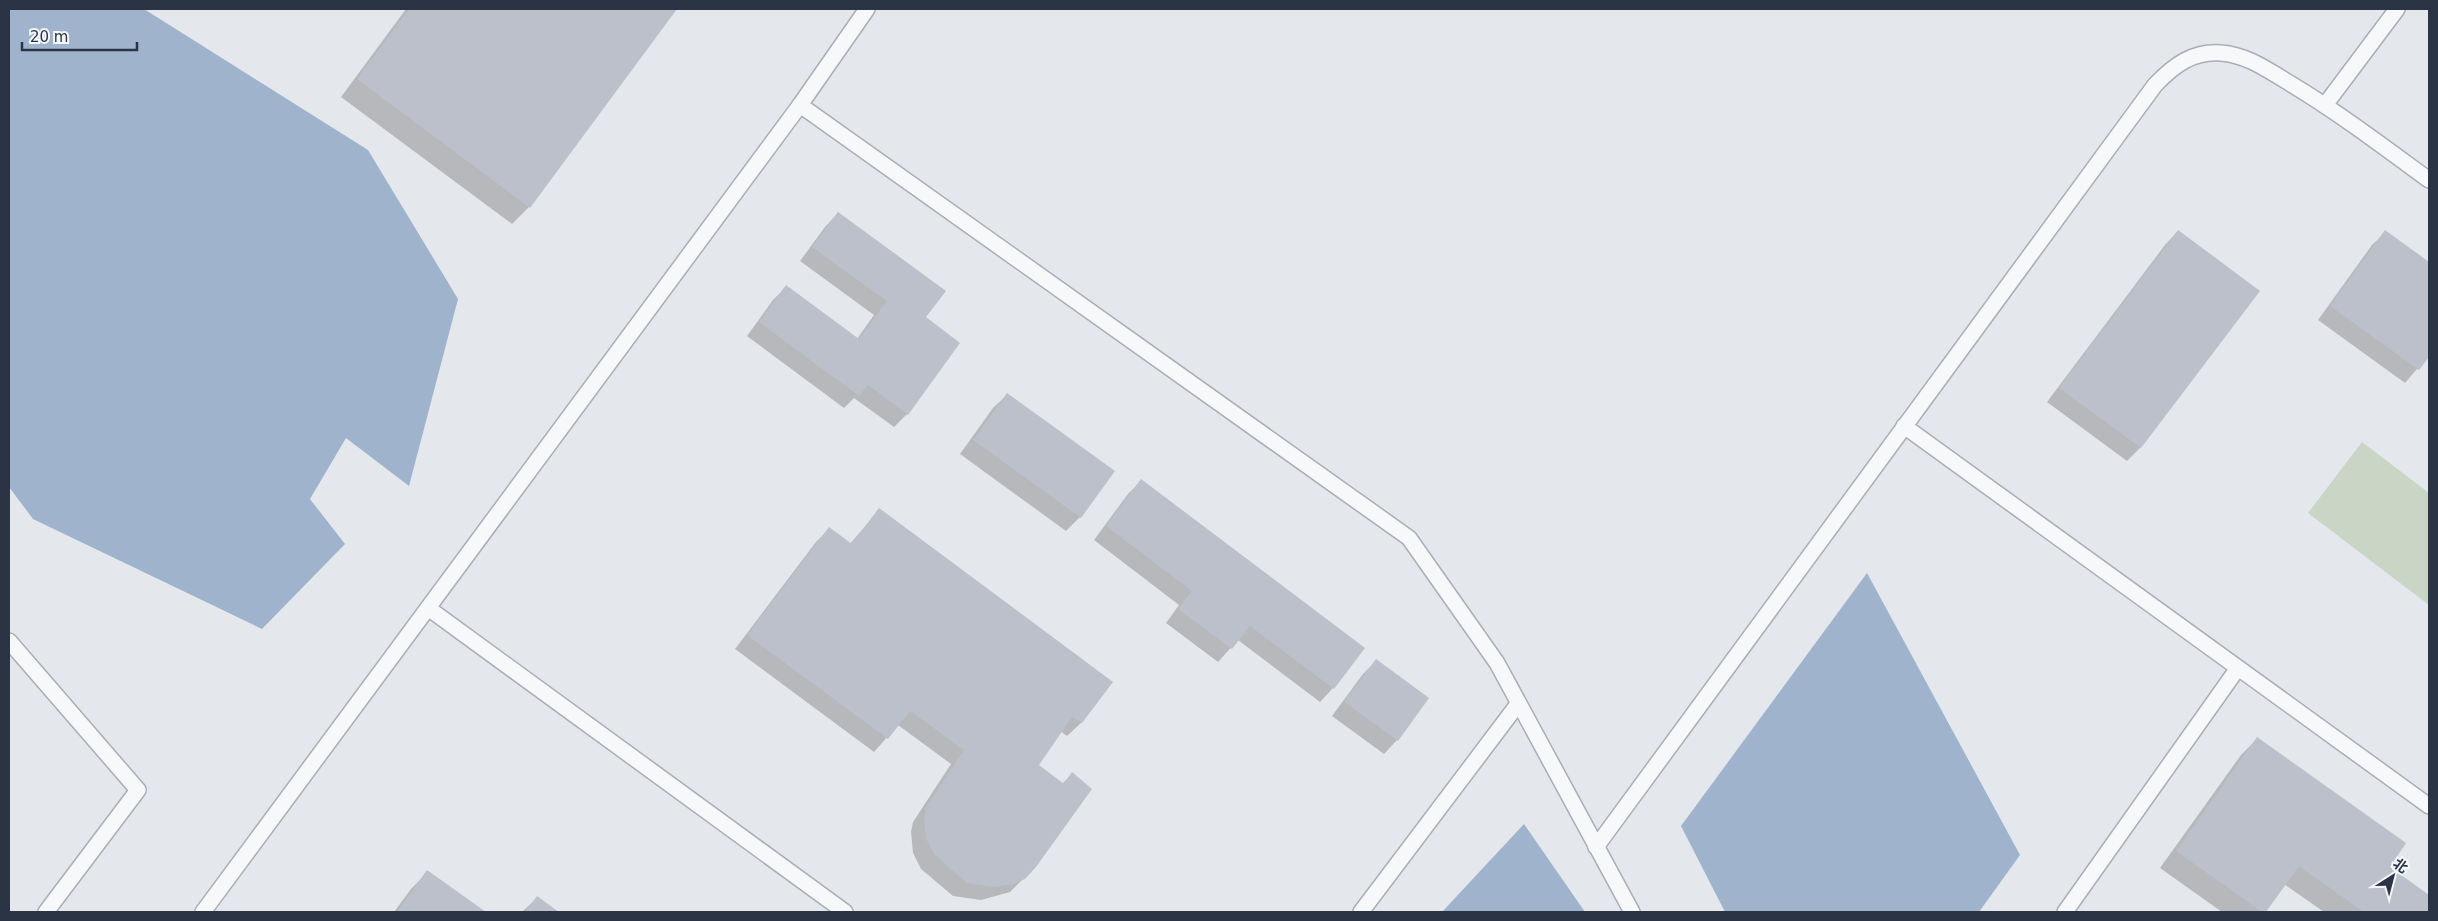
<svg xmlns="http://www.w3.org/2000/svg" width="2438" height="921" font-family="'DejaVu Sans','Noto Sans SC',sans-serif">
  <rect width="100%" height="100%" fill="#e4e7ec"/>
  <path fill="#c9d6c5" d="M2362,442l67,51v112l-121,-92z"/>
  <g fill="#9fb4cc">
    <path d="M9,9h135l224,141 90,149 -49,187 -63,-48 -36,61 35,45 -83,85 -229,-110 -24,-32z"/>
    <path d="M1867,573l153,282 -41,57h-254l-44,-86z"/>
    <path d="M1524,824l61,88h-143z"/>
  </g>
  <g fill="#0003">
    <path d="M406,9h270l-147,198 -17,17 -171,-127z"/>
    <path d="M838,213l86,104 -17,97 -13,13 -40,-29 -10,10 -97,-72 26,-36 13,-13 71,52 17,-24 -74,-54 25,-34z"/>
    <path d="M2178,231l80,60 -118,157 -13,13 -80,-59 118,-157z"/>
    <path d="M2386,232l43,31v92l-24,28 -87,-63 54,-75z"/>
    <path d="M1007,395l106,76 -33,46 -14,14 -106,-77 33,-46z"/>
    <path d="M1141,481l192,207 -13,14 -82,-62 -20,22 -52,-39 13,-18 -85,-65 34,-46z"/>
    <path d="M879,510l232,172 -30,41 -14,13 -7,-5 -23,34 25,19 10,-10 -48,104 -14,14 -29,8 -28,-4 -32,-27 -8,-16 -2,-21 2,-10 38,-58 -53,-39 -24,27 -139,-103 81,-107 13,-13 21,15z"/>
    <path d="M1376,661l21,79 -13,14 -52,-38 31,-42z"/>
    <path d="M2258,738l130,129 41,30v15h-105l-40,-28 -20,28h-42l-62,-44 81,-113z"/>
    <path d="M428,872l56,40h-90l17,-23z"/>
    <path d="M537,898l20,14h-35z"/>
  </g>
  <g fill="#bbc0ca">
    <path d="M409,9h268l-147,199 -173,-129z"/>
    <path d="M838,212l108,79 -20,26 34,26 -52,72 -40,-30 -9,11 -100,-74 27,-37 73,54 28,-38 -75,-54z"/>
    <path d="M2178,230l82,61 -119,157 -82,-60z"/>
    <path d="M2385,230l44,32v95l-10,13 -89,-64z"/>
    <path d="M1007,393l108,78 -34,47 -108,-78z"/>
    <path d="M1141,479l224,169 -31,41 -84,-63 -18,23 -54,-40 14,-18 -86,-65z"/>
    <path d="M879,508l234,174 -31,41 -10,-6 -33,48 25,19 8,-12 20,17 -56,78 -11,12 -12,5 -18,3 -28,-4 -32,-28 -9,-16 -2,-21 2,-11 38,-57 -54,-39 -22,28 -141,-104 82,-108 23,17z"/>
    <path d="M1376,659l53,39 -31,43 -54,-39z"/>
    <path d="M2257,737l149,106 -16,24 39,28v17h-65l-65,-46 -33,46h-4l-86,-61z"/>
    <path d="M427,870l59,42h-89z"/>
    <path d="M537,896l22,16h-34z"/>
  </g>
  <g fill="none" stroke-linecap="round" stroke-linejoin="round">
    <g stroke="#a9aeb7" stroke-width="18">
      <g id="service">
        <path d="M800,105l609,433 88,125 135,249"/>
        <path d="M2325,105l72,-96"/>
        <path d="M1904,426l525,380"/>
        <path d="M428,608l417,304"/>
        <path d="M9,641l129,149 -92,122"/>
        <path d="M1596,847l559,-762c19,-20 38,-34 66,-32 27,2 48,18 70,31 48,29 93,63 138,96"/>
        <path d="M203,912l597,-807 67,-96"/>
        <path d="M1361,912l157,-208"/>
        <path d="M2065,912l173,-244"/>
      </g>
    </g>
    <use href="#service" stroke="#f7f8fa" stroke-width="15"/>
  </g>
  <rect width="2438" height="921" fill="none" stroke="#2b3445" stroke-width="20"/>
  <g transform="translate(2393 876) rotate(36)" stroke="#f4f6f9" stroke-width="4" paint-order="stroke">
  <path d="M0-4L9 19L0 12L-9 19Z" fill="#2b3445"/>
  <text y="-8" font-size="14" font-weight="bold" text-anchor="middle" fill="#2b3445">北</text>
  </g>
  <path d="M22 42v8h115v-8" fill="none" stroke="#2b3445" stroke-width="2.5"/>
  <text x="30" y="42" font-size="15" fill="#2b3445" stroke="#f4f6f9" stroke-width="4" paint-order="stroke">20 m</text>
</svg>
